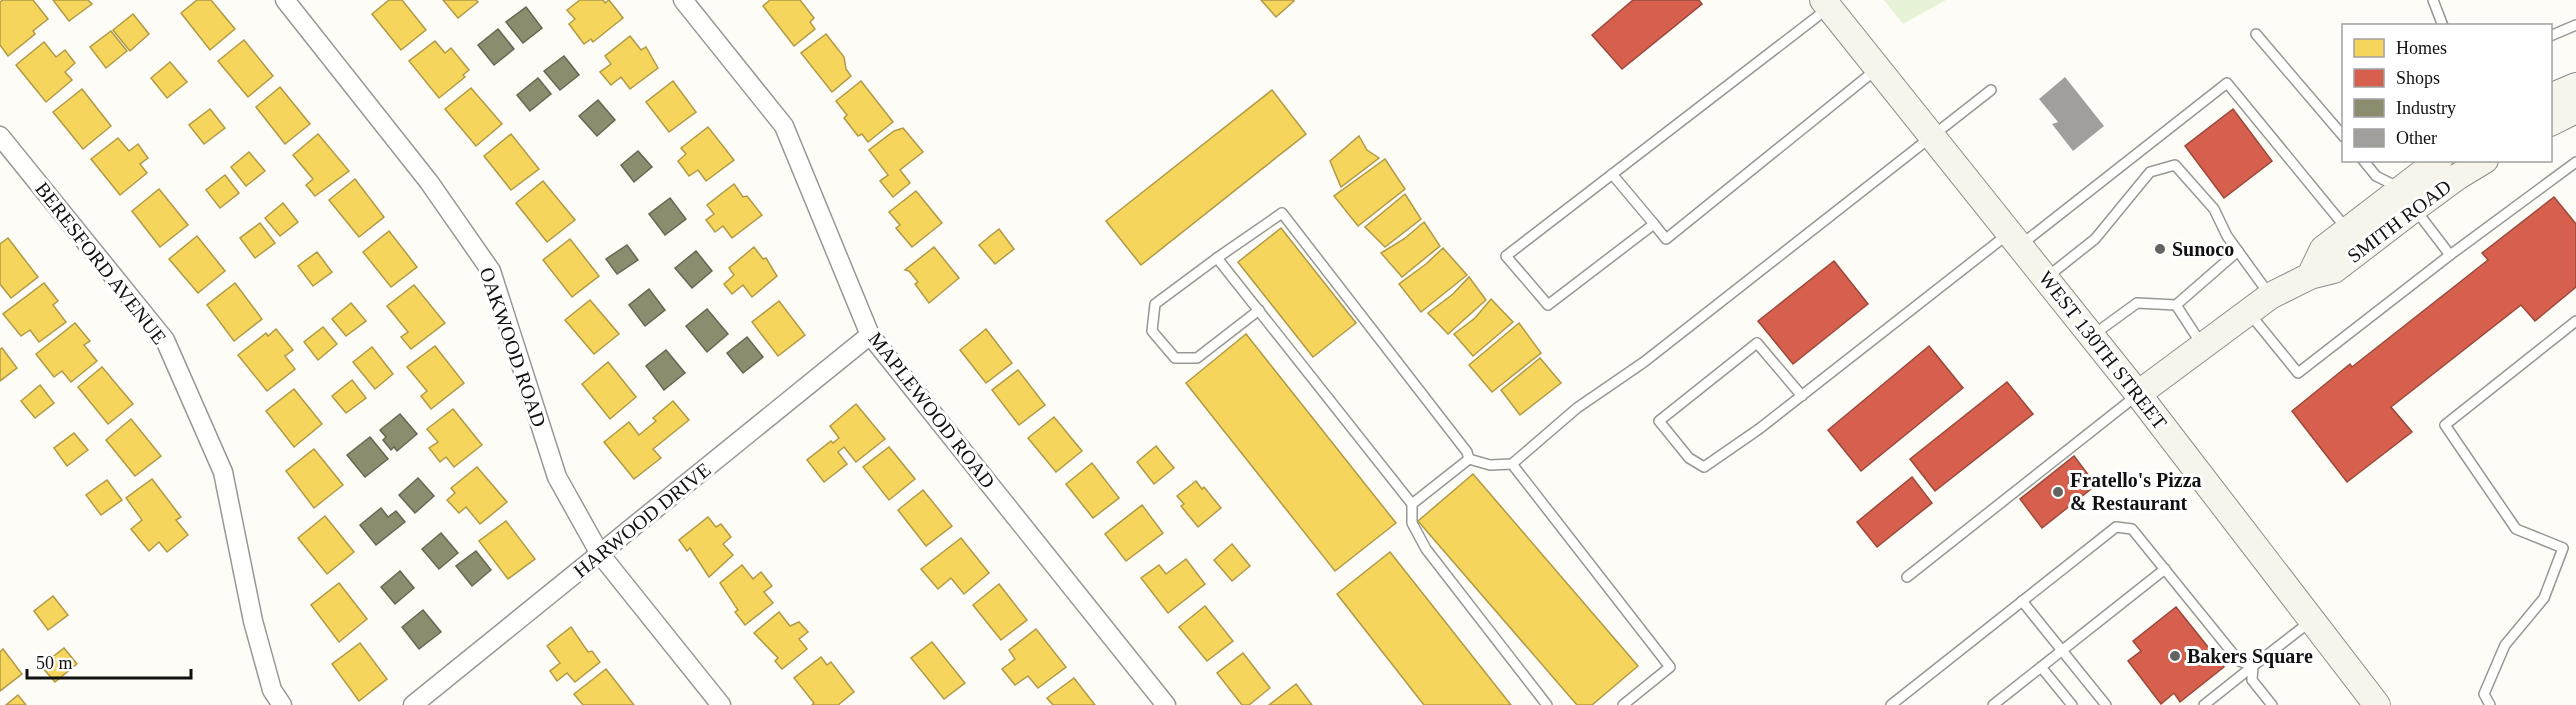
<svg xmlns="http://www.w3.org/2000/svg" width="2576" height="705" font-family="Georgia,serif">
  <rect width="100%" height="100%" fill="#fdfcf7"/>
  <path fill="#e7f3d7" d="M1884,0h62l-43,24z"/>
  <g fill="#f6d55c" stroke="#b19a46" stroke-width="1.5">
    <path d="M3,0h30l15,19 -15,12 2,3 -27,22 -8,-11v-43z"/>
    <path d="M53,0h35l4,4 -23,17z"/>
    <path d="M197,0h14l24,29 -25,21 -29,-37z"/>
    <path d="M389,0h13l24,30 -25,20 -29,-36z"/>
    <path d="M443,0h33l2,2 -20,16z"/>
    <path d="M580,0h23l2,3 4,-3 14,18 -30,24 -2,-3 -7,5 -15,-20 6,-5 -8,-9z"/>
    <path d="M770,0h30l14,18 -4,4 5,7 -21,17 -31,-40z"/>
    <path d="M1261,0h32l1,1 -18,16z"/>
    <path d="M133,14l16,20 -19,17 -17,-21z"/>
    <path d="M111,31l16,20 -21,17 -16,-21z"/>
    <path d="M826,34l18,23 2,12 5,7 -19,16 -31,-39z"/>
    <path d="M630,36l11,14 5,-3 12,21 -28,21 -9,-12 -10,8 -11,-13 11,-8 -6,-8z"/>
    <path d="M244,40l29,36 -25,21 -30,-36z"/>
    <path d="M435,41l10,12 6,-5 18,22 -6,5 2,2 -26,21 -30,-37z"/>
    <path d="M44,42l12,15 9,-7 10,13 -10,9 7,8 -26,22 -30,-37z"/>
    <path d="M170,62l17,20 -20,16 -16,-20z"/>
    <path d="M673,81l23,31 -27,20 -23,-30z"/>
    <path d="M861,81l32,41 -25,20 -6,-8 -4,2 -14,-18 3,-3 -11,-14z"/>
    <path d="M280,87l30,37 -25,20 -29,-37z"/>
    <path d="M471,88l31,36 -26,22 -31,-37z"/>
    <path d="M82,89l29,37 -28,23 -30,-37z"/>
    <path d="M1272,90l34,44 -165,131 -35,-44z"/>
    <path d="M210,109l15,19 -21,16 -15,-19z"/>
    <path d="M708,127l26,33 -28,21 -8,-11 -9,6 -11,-15 8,-7 -5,-6z"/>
    <path d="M903,128l20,24 -23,18 10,13 -17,14 -13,-16 8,-6 -19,-25 25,-19z"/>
    <path d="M318,134l31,37 -34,25 -9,-11 7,-6 -20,-24z"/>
    <path d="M511,134l28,35 -28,21 -27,-34z"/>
    <path d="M1359,136l8,14 12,8 -38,29 -11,-26z"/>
    <path d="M118,138l11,13 9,-7 10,14 -8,6 7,9 -27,22 -29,-36z"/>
    <path d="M249,152l16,19 -19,15 -15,-19z"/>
    <path d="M1385,159l20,30 -47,37 -24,-30z"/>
    <path d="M225,175l14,18 -19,15 -14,-18z"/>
    <path d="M355,179l29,38 -25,20 -30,-37z"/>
    <path d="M543,181l32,39 -28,22 -31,-39z"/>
    <path d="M734,184l9,13 4,-1 15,19 -30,23 -9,-12 -8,6 -9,-12 8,-6 -7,-9z"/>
    <path d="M159,189l29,36 -28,22 -28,-36z"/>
    <path d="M916,191l26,32 -30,24 -16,-19 4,-3 -11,-13z"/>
    <path d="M1405,194l16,25 -36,28 -20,-20z"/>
    <path d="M283,203l15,19 -18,14 -15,-18z"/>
    <path d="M1424,222l16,24 -38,31 -21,-24 23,-14z"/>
    <path d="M260,223l15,20 -20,15 -15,-20z"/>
    <path d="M1281,228l75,95 -43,34 -75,-95z"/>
    <path d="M999,229l15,20 -19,15 -16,-19z"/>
    <path d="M389,231l28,36 -26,20 -28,-35z"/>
    <path d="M197,236l28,35 -27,22 -29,-34z"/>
    <path d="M8,238l30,39 -27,21 -11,-14v-40z"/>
    <path d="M570,239l29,37 -27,21 -29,-37z"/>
    <path d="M754,247l9,12 3,-1 11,18 -25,21 -9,-12 -11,9 -8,-10 10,-9 -5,-7z"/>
    <path d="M934,247l25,31 -30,25 -14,-19 3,-2 -9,-11 -4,-1z"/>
    <path d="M1443,248l24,27 -46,37 -22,-28 27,-20z"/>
    <path d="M317,252l15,20 -19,14 -15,-20z"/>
    <path d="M1469,277l17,23 -38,34 -20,-21 25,-19z"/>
    <path d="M44,283l14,18 -5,4 13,17 -27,20 -9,-12 -9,6 -18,-22z"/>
    <path d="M235,283l27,36 -28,22 -27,-36z"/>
    <path d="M414,285l31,38 -34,26 -10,-12 7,-5 -21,-26z"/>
    <path d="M1491,299l22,23 -40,34 -19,-22 21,-16z"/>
    <path d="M590,300l29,34 -25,20 -29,-34z"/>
    <path d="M779,301l26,34 -27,21 -26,-34z"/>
    <path d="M351,303l15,18 -20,15 -14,-17z"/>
    <path d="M75,323l15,18 -6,4 13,16 -26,21 -9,-11 -8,6 -18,-23z"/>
    <path d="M1519,323l22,30 -49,39 -23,-27z"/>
    <path d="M323,327l14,17 -19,16 -14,-18z"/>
    <path d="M276,329l17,21 -8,6 10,13 -28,22 -29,-36 28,-22 2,3z"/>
    <path d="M986,329l26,34 -26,20 -26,-33z"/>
    <path d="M1246,334l150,189 -61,48 -149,-188z"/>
    <path d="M435,346l29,37 -33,26 -10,-13 6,-5 -20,-24z"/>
    <path d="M372,347l21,27 -18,15 -22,-27z"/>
    <path d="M2,348l15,20 -17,13v-32z"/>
    <path d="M1540,358l21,25 -41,32 -19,-25z"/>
    <path d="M608,362l28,35 -26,22 -28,-35z"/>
    <path d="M102,367l31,37 -25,20 -30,-37z"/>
    <path d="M1018,370l27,35 -26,20 -27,-35z"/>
    <path d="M352,380l14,18 -20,15 -14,-17z"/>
    <path d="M40,385l14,18 -19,15 -14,-17z"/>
    <path d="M294,389l28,35 -28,23 -28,-36z"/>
    <path d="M673,401l16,19 -36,29 8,9 -27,21 -30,-37 25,-20 10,13 17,-14 -3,-3z"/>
    <path d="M856,404l29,35 -29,23 -12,-15 -6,5 9,12 -23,18 -17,-22 24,-19 2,2 6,-5 -9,-12z"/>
    <path d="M453,409l29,36 -28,22 -8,-10 -6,5 -11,-14 9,-6 -11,-13z"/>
    <path d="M1054,417l28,34 -26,21 -28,-34z"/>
    <path d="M131,419l30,37 -26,20 -29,-36z"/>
    <path d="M74,433l14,17 -21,16 -13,-18z"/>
    <path d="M1156,446l18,22 -20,16 -17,-22z"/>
    <path d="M889,447l26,32 -26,21 -26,-33z"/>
    <path d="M314,449l29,36 -29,23 -28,-37z"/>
    <path d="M1092,463l27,35 -26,20 -27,-34z"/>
    <path d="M477,467l30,35 -27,22 -14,-17 -7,6 -12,-13 8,-7 -4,-5z"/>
    <path d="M1473,474l165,192 -46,39h-15l-159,-184z"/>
    <path d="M152,479l29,38 -5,3 12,15 -21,17 -8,-10 -10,9 -18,-22 11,-9 -16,-22z"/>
    <path d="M107,480l15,20 -21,15 -15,-20z"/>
    <path d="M1196,481l6,8 2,-2 17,21 -23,19 -17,-21 3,-2 -7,-8z"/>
    <path d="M923,490l29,36 -26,20 -28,-36z"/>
    <path d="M1142,505l21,28 -37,28 -21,-27z"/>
    <path d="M325,516l29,36 -27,22 -29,-36z"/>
    <path d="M708,517l8,10 5,-3 10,13 -8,7 10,11 -24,22 -19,-29 -3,3 -8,-11z"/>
    <path d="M506,521l29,38 -27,20 -29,-38z"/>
    <path d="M961,538l28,35 -25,21 -13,-16 -13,11 -17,-20z"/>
    <path d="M1232,544l18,22 -18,15 -18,-21z"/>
    <path d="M1390,552l121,153h-87l-87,-111z"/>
    <path d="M1186,559l19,25 -37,29 -27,-35 18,-13 7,9z"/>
    <path d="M742,565l11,14 8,-7 11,14 -8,6 9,11 -28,22 -10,-13 3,-2 -18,-27z"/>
    <path d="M339,583l28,36 -28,23 -28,-37z"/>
    <path d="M999,584l28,36 -26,20 -28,-35z"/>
    <path d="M53,596l15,19 -20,15 -14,-19z"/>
    <path d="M1205,606l28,35 -26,20 -28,-34z"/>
    <path d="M779,612l11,14 9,-4 9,10 -9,7 8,10 -25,20 -7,-8 3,-3 -24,-25z"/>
    <path d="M571,627l17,25 4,-1 8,11 -25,20 -8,-9 -10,8 -7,-10 10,-8 -13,-17z"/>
    <path d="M1036,629l30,38 -28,21 -10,-12 -13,9 -13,-16 13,-10 -6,-9z"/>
    <path d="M932,642l33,41 -21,16 -33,-41z"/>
    <path d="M360,643l27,36 -28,22 -27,-37z"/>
    <path d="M64,648l13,16 -22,18 -14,-16z"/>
    <path d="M3,649l19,25 -22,17v-39z"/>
    <path d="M1243,653l27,35 -21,17h-7l-25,-32z"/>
    <path d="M821,657l6,8 4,-3 23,30 -16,13h-26l2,-2 -20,-25z"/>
    <path d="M606,669l28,36h-51l-9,-11z"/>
    <path d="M1074,678l21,27h-42l-6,-7z"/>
    <path d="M1296,684l16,21h-43z"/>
    <path d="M18,695l8,10h-20z"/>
  </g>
  <g fill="#d6604d" stroke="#9b483b" stroke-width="1.5">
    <path d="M1633,0h66l3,4 -80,65 -30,-34z"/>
    <path d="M2233,109l39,52 -48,37 -39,-52z"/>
    <path d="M2554,197l22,27v63l-41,34 -14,-16 -130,102 21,25 -65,50 -55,-71 58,-47 2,3 136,-107 -6,-7z"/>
    <path d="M1834,261l34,43 -75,60 -35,-43z"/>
    <path d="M1929,346l34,42 -102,83 -33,-41z"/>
    <path d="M2007,382l26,32 -98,77 -25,-32z"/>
    <path d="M2074,456l22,29 -54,43 -22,-29z"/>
    <path d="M1912,477l20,26 -55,44 -20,-25z"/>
    <path d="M2176,607l48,60 -44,35 -6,-9 -13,11 -33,-43 13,-10 -8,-10z"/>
  </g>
  <g fill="#8c8c6e" stroke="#676752" stroke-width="1.5">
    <path d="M526,7l16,21 -19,15 -17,-21z"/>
    <path d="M498,29l16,20 -20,16 -16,-20z"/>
    <path d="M564,56l15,19 -19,15 -16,-19z"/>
    <path d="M538,78l13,16 -21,17 -13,-16z"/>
    <path d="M598,100l17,20 -18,16 -18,-20z"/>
    <path d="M638,151l14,16 -18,15 -13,-17z"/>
    <path d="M670,198l16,21 -21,16 -16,-21z"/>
    <path d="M627,245l11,15 -21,14 -11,-15z"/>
    <path d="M696,251l16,20 -20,17 -17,-20z"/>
    <path d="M649,289l16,21 -20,16 -16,-21z"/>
    <path d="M707,309l21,25 -21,18 -21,-26z"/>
    <path d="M747,337l16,20 -20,16 -16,-20z"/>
    <path d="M666,350l19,23 -21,17 -18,-24z"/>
    <path d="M400,414l17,20 -20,17 -3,-4 -3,3 -8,-10 3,-3 -6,-7z"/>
    <path d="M370,437l18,22 -23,18 -18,-22z"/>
    <path d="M418,478l16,18 -19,17 -16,-18z"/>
    <path d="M381,508l7,9 8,-6 9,11 -29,23 -16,-20z"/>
    <path d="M441,533l17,20 -19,16 -17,-20z"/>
    <path d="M476,551l15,19 -19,16 -16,-20z"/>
    <path d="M400,571l14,17 -19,16 -14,-17z"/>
    <path d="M423,610l18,22 -22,17 -17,-22z"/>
  </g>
  <path fill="#a19f9c" d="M2065,77l39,49 -31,25 -21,-27 6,-2 -19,-23z"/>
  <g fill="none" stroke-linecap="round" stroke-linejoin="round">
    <g stroke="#979795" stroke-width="12">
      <g id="lane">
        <path d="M2433,0l10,26"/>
        <path d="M2256,34l88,103"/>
        <path d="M2550,36l26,-11"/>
        <path d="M2363,160l13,16 22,11"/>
        <path d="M1612,174l42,50 -106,81 -42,-49 321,-247"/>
        <path d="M2415,209l35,46"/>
        <path d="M1654,224l12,15 212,-171"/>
        <path d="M2022,244l205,-161 119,145"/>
        <path d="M1217,258l-62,46 -3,27 23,27h22l62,-48"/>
        <path d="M2047,277l48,-38 55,-67 25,-7 39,44 13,27 42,58"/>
        <path d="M2250,314l48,59 152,-118 126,-93"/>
        <path d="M2093,335l44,-32 39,2"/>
        <path d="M2202,345l-26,-40 62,-54"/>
        <path d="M1802,396l-45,-53 -98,78 30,37 15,9 55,-38 249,-195"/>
        <path d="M1512,464l158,203 -47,38"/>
        <path d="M1412,504l57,-45"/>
        <path d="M1907,577l229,-181"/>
        <path d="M2022,601l84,104"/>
        <path d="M2041,667l31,38"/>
        <path d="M1547,705l-121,-156 -14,-26v-19l-195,-246 65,-45 185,239 2,7 21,6 22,-1 65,-56 67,-46 347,-272"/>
        <path d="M1891,705l225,-178 16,2 107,132 14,5 58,-45"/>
        <path d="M1993,705l172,-136"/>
        <path d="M2204,705l49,-39 -1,14 20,25"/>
        <path d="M2490,705l-6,-11 21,-49 39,-47 19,-50 -47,-19 -71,-104 131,-104"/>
      </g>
    </g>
    <g stroke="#979795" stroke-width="21">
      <g id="street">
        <path d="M285,0l144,182 62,89 66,206 43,77 121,151"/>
        <path d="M683,0l101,126 86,209 296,370"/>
        <path d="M0,136l165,204 58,132 30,149 19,69 10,15"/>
        <path d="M413,705l457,-370"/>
      </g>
    </g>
    <g stroke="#8e8d8b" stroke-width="28">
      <g id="secondary">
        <path d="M1823,0l315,394 239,311"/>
        <path d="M2550,97l26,-11"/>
        <path d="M2550,123l26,-13"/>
        <path d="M2310,276l13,-27 116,-89"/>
        <path d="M2138,394l132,-98 40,-20 24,-6 81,-62 42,-31 28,-17"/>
      </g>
    </g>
    <use href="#lane" stroke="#fffffe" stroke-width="9"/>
    <use href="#street" stroke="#fffffe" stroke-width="18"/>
    <use href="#secondary" stroke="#f6f4eb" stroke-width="26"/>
  </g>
  <g fill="#646362" stroke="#fff" stroke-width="2">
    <circle cx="2160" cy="249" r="6"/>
    <circle cx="2058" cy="492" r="6"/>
    <circle cx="2175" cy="656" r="6"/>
  </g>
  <g text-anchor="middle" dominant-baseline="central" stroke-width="6" stroke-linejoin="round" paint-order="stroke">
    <g font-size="20" fill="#111" stroke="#fff">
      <text transform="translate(2399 221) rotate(-37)">SMITH ROAD</text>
      <text transform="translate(101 263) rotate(52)">BERESFORD AVENUE</text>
      <text transform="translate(513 347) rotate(71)">OAKWOOD ROAD</text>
      <text transform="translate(2103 350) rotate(52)">WEST 130TH STREET</text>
      <text transform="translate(932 410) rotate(52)">MAPLEWOOD ROAD</text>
      <text transform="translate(642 520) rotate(-39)">HARWOOD DRIVE</text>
    </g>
    <g font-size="20" font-weight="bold" fill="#111" stroke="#fff" text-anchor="start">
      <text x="2172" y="249">Sunoco</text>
      <text x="2070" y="480">Fratello's Pizza<tspan x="2070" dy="23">&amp; Restaurant</tspan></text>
      <text x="2187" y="656">Bakers Square</text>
    </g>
  </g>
  <rect x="2342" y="24" width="210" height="138" fill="#ffffff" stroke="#a0a0a0" stroke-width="1.5"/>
  <rect x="2354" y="39" width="30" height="18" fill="#f6d55c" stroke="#a0a0a0" stroke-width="1.5"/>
  <text x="2396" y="54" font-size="18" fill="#111111">Homes</text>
  <rect x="2354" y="69" width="30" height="18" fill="#d6604d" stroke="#a0a0a0" stroke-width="1.5"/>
  <text x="2396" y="84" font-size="18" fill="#111111">Shops</text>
  <rect x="2354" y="99" width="30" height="18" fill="#8c8c6e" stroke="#a0a0a0" stroke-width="1.5"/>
  <text x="2396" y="114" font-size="18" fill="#111111">Industry</text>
  <rect x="2354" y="129" width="30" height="18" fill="#a19f9c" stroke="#a0a0a0" stroke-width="1.5"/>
  <text x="2396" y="144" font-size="18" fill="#111111">Other</text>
  <path d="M27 669v9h164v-9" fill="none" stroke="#111111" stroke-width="3"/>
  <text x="36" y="669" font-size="18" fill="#111111" stroke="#ffffff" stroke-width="4.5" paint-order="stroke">50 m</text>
</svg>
